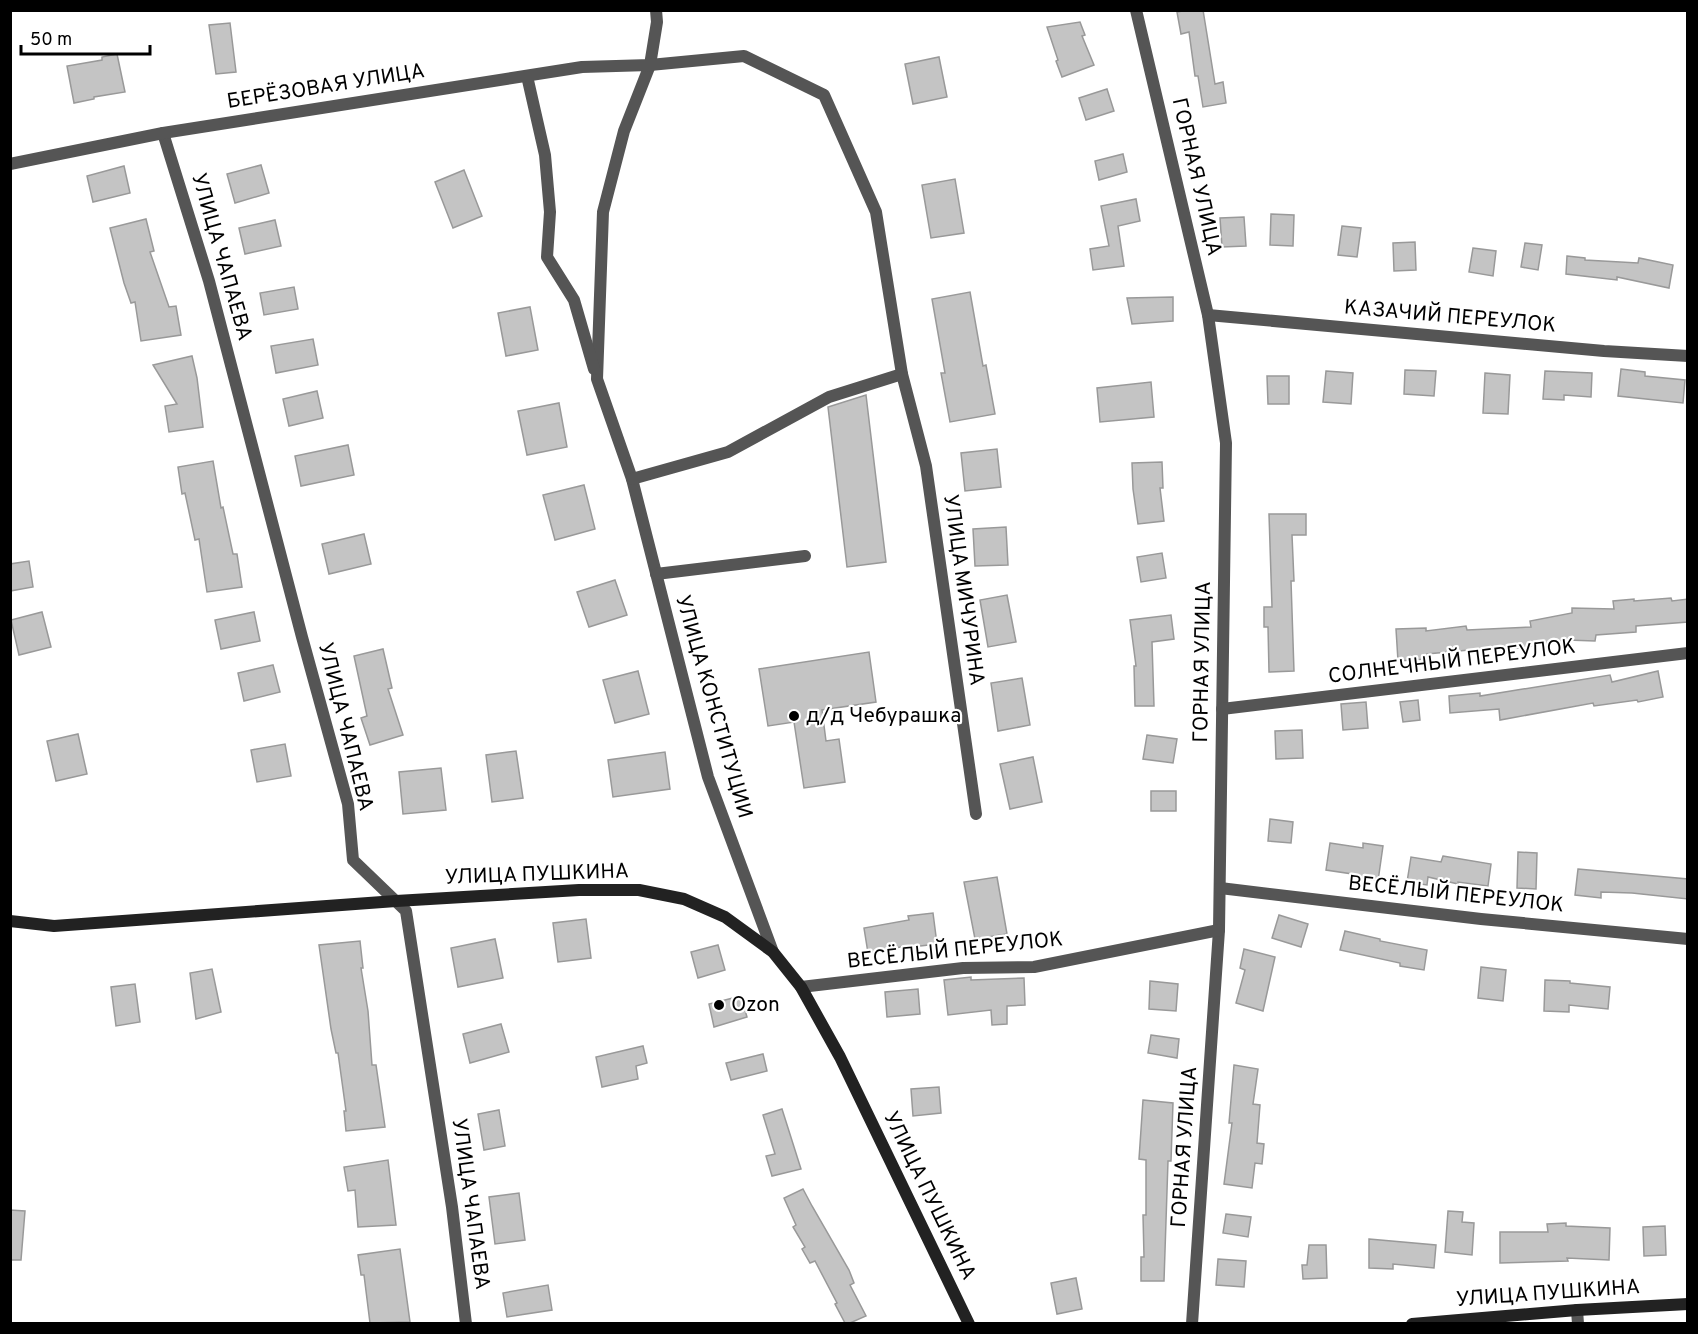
<svg xmlns="http://www.w3.org/2000/svg" width="1698" height="1334" font-family="Overpass,sans-serif">
  <rect width="100%" height="100%" fill="#fff"/>
  <g fill="#c4c4c4" stroke="#999" stroke-width="1.5">
    <path d="M1188,10h15l12,74 8,-2 3,21 -23,4 -5,-31h-3l-6,-44 -8,2 -4,-22z"/>
    <path d="M1080,22l5,13 -3,1 12,29 -32,12 -6,-16 2,-1 -11,-33z"/>
    <path d="M230,23l6,49 -20,2 -7,-49z"/>
    <path d="M117,54l8,38 -31,5v2l-20,4 -7,-37 35,-6v-3z"/>
    <path d="M939,57l8,40 -34,7 -8,-40z"/>
    <path d="M1107,89l7,22 -28,9 -7,-22z"/>
    <path d="M1123,154l4,18 -28,8 -4,-19z"/>
    <path d="M261,165l8,28 -34,10 -8,-29z"/>
    <path d="M124,166l6,27 -37,9 -6,-26z"/>
    <path d="M464,170l18,46 -29,12 -18,-46z"/>
    <path d="M955,179l9,54 -33,5 -9,-53z"/>
    <path d="M1136,199l4,22 -22,5 6,40 -31,4 -3,-21 19,-3 -8,-40z"/>
    <path d="M1271,214l23,1 -1,31 -23,-1z"/>
    <path d="M1244,217l2,29 -24,1 -2,-29z"/>
    <path d="M146,219l8,32 -4,1 19,55 7,-1 5,29 -40,6 -6,-39 -4,1 -7,-20 -14,-55z"/>
    <path d="M275,220l6,26 -36,8 -6,-26z"/>
    <path d="M1342,226l19,2 -4,29 -19,-2z"/>
    <path d="M1415,242l1,28 -22,1 -1,-28z"/>
    <path d="M1525,243l17,2 -4,25 -17,-3z"/>
    <path d="M1473,248l23,3 -3,25 -24,-4z"/>
    <path d="M1567,256l18,2v2l53,3 1,-5 34,7 -4,23 -52,-11v3l-51,-6z"/>
    <path d="M294,287l4,22 -34,6 -4,-22z"/>
    <path d="M970,292l13,74 3,-1 9,49 -45,8 -9,-49h4l-13,-74z"/>
    <path d="M1173,297v24l-41,3 -5,-26z"/>
    <path d="M530,307l8,43 -32,6 -8,-43z"/>
    <path d="M313,339l5,26 -42,8 -5,-27z"/>
    <path d="M192,356l5,22 6,49 -34,5 -4,-26 12,-2 -24,-39z"/>
    <path d="M1621,369l24,3v4l40,4 -2,23 -65,-7z"/>
    <path d="M1405,370l31,1 -2,25 -30,-2z"/>
    <path d="M1326,371l27,2 -2,31 -28,-2z"/>
    <path d="M1545,371l47,2 -1,24 -27,-2v5l-21,-1z"/>
    <path d="M1485,373l25,2 -2,39 -25,-1z"/>
    <path d="M1267,376h22v28h-21z"/>
    <path d="M1151,382l3,35 -54,5 -3,-34z"/>
    <path d="M317,391l6,27 -34,8 -6,-27z"/>
    <path d="M866,395l20,167 -39,5 -19,-160z"/>
    <path d="M559,403l8,44 -40,8 -9,-44z"/>
    <path d="M348,445l6,30 -53,11 -6,-30z"/>
    <path d="M997,449l4,38 -36,4 -4,-38z"/>
    <path d="M213,461l8,47 2,-1 10,47h4l5,33 -35,5 -8,-53 -4,1 -10,-47 -3,1 -4,-27z"/>
    <path d="M1162,462l1,26h-3l4,33 -26,3 -5,-35 -1,-26z"/>
    <path d="M584,485l11,44 -40,11 -12,-45z"/>
    <path d="M1269,514h37v21h-14l2,46h-3l3,90 -25,1 -1,-45h-4v-20h8z"/>
    <path d="M1006,527l2,38 -33,1 -2,-37z"/>
    <path d="M364,534l7,30 -42,10 -7,-30z"/>
    <path d="M1162,553l4,25 -25,4 -4,-25z"/>
    <path d="M29,561l4,26 -23,4v-27z"/>
    <path d="M615,580l12,35 -38,12 -12,-35z"/>
    <path d="M1007,595l9,47 -28,5 -8,-47z"/>
    <path d="M1671,598l1,3 16,-2v23l-52,4v6l-40,3 -1,6 -28,-1 -46,8 -31,2v-2l-63,6v5l-29,2 -2,-32 30,-1v3l40,-5 1,4 64,-3 -1,-6 42,-8v-5l42,1 -1,-8 21,-2v2z"/>
    <path d="M42,612l9,35 -32,8 -8,-35z"/>
    <path d="M254,612l6,29 -39,8 -6,-29z"/>
    <path d="M1171,615l3,24 -22,3 2,64h-19l-1,-40h2l-6,-46z"/>
    <path d="M383,649l9,39 -4,1 15,46 -33,10 -9,-27 6,-2 -13,-60z"/>
    <path d="M869,652l7,50 -54,8 4,31 13,-2 6,43 -41,6 -10,-66 -26,4 -9,-57z"/>
    <path d="M273,665l7,27 -36,9 -6,-28z"/>
    <path d="M638,671l11,43 -34,9 -12,-43z"/>
    <path d="M1658,671l5,26 -25,5 -1,-2 -43,6 -1,-3 -93,17 -1,-11 -49,4 -1,-17 31,-3v3l130,-21 2,7z"/>
    <path d="M1022,678l8,47 -32,6 -7,-48z"/>
    <path d="M1418,700l2,20 -17,2 -3,-20z"/>
    <path d="M1366,702l2,26 -25,2 -2,-26z"/>
    <path d="M1302,730l1,28 -27,1 -1,-28z"/>
    <path d="M78,734l9,40 -31,7 -9,-40z"/>
    <path d="M1147,735l30,4 -4,24 -30,-4z"/>
    <path d="M285,744l6,32 -34,6 -6,-32z"/>
    <path d="M516,751l7,47 -31,4 -6,-47z"/>
    <path d="M665,752l5,37 -57,8 -5,-37z"/>
    <path d="M1033,757l9,45 -32,7 -10,-45z"/>
    <path d="M441,768l5,42 -43,4 -4,-42z"/>
    <rect x="1151" y="791" width="25" height="20"/>
    <path d="M1270,819l23,3 -2,21 -23,-2z"/>
    <path d="M1330,843l33,5v-5l20,3 -5,35 -19,-3v-3l-33,-5z"/>
    <path d="M1518,852l19,1 -1,36 -19,-1z"/>
    <path d="M1443,856l48,8 -3,22 -30,-4v2l-30,-7 -1,8 -20,-3 4,-25 30,5z"/>
    <path d="M1578,869l110,10v20l-56,-6 -31,-1v6l-26,-3z"/>
    <path d="M997,877l10,57 -32,5 -11,-57z"/>
    <path d="M933,913l4,31 -25,3v-2l-44,8 -4,-25 45,-8 -1,-4z"/>
    <path d="M1279,915l29,9 -7,23 -29,-9z"/>
    <path d="M586,919l5,39 -33,4 -5,-39z"/>
    <path d="M1345,931l35,8v2l47,9 -3,20 -24,-4v-3l-60,-13z"/>
    <path d="M495,939l8,39 -45,9 -7,-39z"/>
    <path d="M360,941l3,27h-2l7,43 4,54h4l9,62 -39,4 -2,-20h2l-8,-58h-2l-5,-24 -12,-84z"/>
    <path d="M718,945l7,25 -27,8 -7,-26z"/>
    <path d="M1244,949l31,8 -12,54 -27,-8 9,-33 -5,-2z"/>
    <path d="M1481,967l25,3 -3,31 -25,-3z"/>
    <path d="M212,969l9,43 -25,7 -6,-46z"/>
    <path d="M971,977v3l53,-2 1,27 -18,1v18l-15,1 -1,-15 -43,5 -4,-35z"/>
    <path d="M1545,980l25,1v2l40,4 -2,22 -39,-4v7l-25,-1z"/>
    <path d="M1150,981l28,3 -2,27 -27,-2z"/>
    <path d="M135,984l5,38 -24,4 -5,-39z"/>
    <path d="M918,989l2,25 -33,3 -2,-25z"/>
    <path d="M741,996l6,21 -33,10 -5,-23z"/>
    <path d="M501,1024l8,28 -39,11 -7,-29z"/>
    <path d="M1151,1035l28,4 -2,19 -29,-5z"/>
    <path d="M643,1046l4,17 -11,3 2,13 -36,8 -6,-30z"/>
    <path d="M763,1054l4,17 -36,9 -5,-17z"/>
    <path d="M1234,1065l24,4 -5,35 7,1 -3,38 7,1 -2,20 -7,-1 -3,25 -28,-4 8,-61h-3z"/>
    <path d="M939,1087l2,26 -28,3 -2,-27z"/>
    <path d="M1143,1100l30,3 -2,58h-3l-4,120h-23v-24h3l-1,-42h3v-55l-7,-1z"/>
    <path d="M782,1109l19,60 -29,7 -6,-20 9,-2 -12,-39z"/>
    <path d="M499,1110l6,36 -21,4 -6,-36z"/>
    <path d="M388,1160l8,65 -38,2 -3,-37 -7,1 -4,-24z"/>
    <path d="M803,1189l9,17 37,64 5,13 -4,2 16,31 -16,7h-5l-10,-19 2,-1 -22,-42 -5,2 -8,-14 3,-2 -12,-20 3,-2 -12,-27z"/>
    <path d="M519,1193l6,47 -30,4 -6,-47z"/>
    <path d="M10,1210l15,1 -4,49h-11z"/>
    <path d="M1448,1211l15,1 -1,10 12,1 -2,32 -27,-3z"/>
    <path d="M1226,1214l25,3 -3,20 -25,-4z"/>
    <path d="M1566,1223v3l44,2 -1,32 -42,-2 1,3 -68,2v-31h48l-1,-8z"/>
    <path d="M1665,1226l1,29 -22,1 -1,-29z"/>
    <path d="M1369,1239l67,6 -2,23 -41,-4v5l-24,-1z"/>
    <path d="M1309,1245h17l1,33 -24,1 -1,-14h5z"/>
    <path d="M400,1249l10,73 -40,1 -6,-48h-3l-3,-20z"/>
    <path d="M1218,1259l28,2 -2,26 -28,-2z"/>
    <path d="M1076,1278l6,31 -25,5 -6,-31z"/>
    <path d="M548,1285l4,25 -45,7 -4,-24z"/>
  </g>
  <g fill="none" stroke-linecap="round" stroke-linejoin="round">
    <g stroke="#555" stroke-width="12">
      <path d="M656,10l1,12 -7,43 -26,66 -21,81 -6,167 35,100 76,298 65,175"/>
      <path d="M1136,10l72,305 18,128 -7,487 -27,394"/>
      <path d="M527,76l18,79 5,57 -3,45 27,43 20,69"/>
      <path d="M163,133l46,148 93,356 46,167 5,56 53,51 46,296 14,117"/>
      <path d="M10,164l153,-31 419,-66 68,-2 94,-9 80,39 52,117 26,162"/>
      <path d="M1208,315l396,36 84,5"/>
      <path d="M632,479l96,-27 101,-55 73,-23 24,92 50,348"/>
      <path d="M656,574l149,-18"/>
      <path d="M1222,709l466,-56"/>
      <path d="M1220,888l261,31 207,20"/>
      <path d="M801,987l162,-19 71,-1 185,-37"/>
      <path d="M1577,1310l1,14"/>
    </g>
    <g stroke="#222" stroke-width="12">
      <path d="M10,921l44,5 342,-25 183,-11h60l45,9 41,18 48,35 28,35 39,70 129,267"/>
      <path d="M1412,1324l165,-14 111,-6"/>
    </g>
  </g>
  <g fill="#000" stroke="#fff" stroke-width="2">
    <circle cx="794" cy="716" r="6"/>
    <circle cx="719" cy="1005" r="6"/>
  </g>
  <g text-anchor="middle" dominant-baseline="central" stroke-width="4.5" stroke-linejoin="round" paint-order="stroke">
    <g font-size="21" fill="#000" stroke="#fff">
      <text transform="translate(326 87) rotate(-9)">БЕРЁЗОВАЯ УЛИЦА</text>
      <text transform="translate(1196 177) rotate(77)">ГОРНАЯ УЛИЦА</text>
      <text transform="translate(221 257) rotate(74)">УЛИЦА ЧАПАЕВА</text>
      <text transform="translate(1450 317) rotate(5)">КАЗАЧИЙ ПЕРЕУЛОК</text>
      <text transform="translate(963 590) rotate(82)">УЛИЦА МИЧУРИНА</text>
      <text transform="translate(1203 662) rotate(-89)">ГОРНАЯ УЛИЦА</text>
      <text transform="translate(1452 662) rotate(-7)">СОЛНЕЧНЫЙ ПЕРЕУЛОК</text>
      <text transform="translate(713 707) rotate(74)">УЛИЦА КОНСТИТУЦИИ</text>
      <text transform="translate(345 727) rotate(76)">УЛИЦА ЧАПАЕВА</text>
      <text transform="translate(537 875) rotate(-2)">УЛИЦА ПУШКИНА</text>
      <text transform="translate(1456 895) rotate(6)">ВЕСЁЛЫЙ ПЕРЕУЛОК</text>
      <text transform="translate(955 951) rotate(-6)">ВЕСЁЛЫЙ ПЕРЕУЛОК</text>
      <text transform="translate(1185 1147) rotate(-86)">ГОРНАЯ УЛИЦА</text>
      <text transform="translate(929 1196) rotate(64)">УЛИЦА ПУШКИНА</text>
      <text transform="translate(470 1204) rotate(82)">УЛИЦА ЧАПАЕВА</text>
      <text transform="translate(1548 1294) rotate(-4)">УЛИЦА ПУШКИНА</text>
    </g>
    <g font-size="21" fill="#000" stroke="#fff" text-anchor="start">
      <text x="806" y="716">д/д Чебурашка</text>
      <text x="731" y="1005">Ozon</text>
    </g>
  </g>
  <rect width="1698" height="1334" fill="none" stroke="#000000" stroke-width="24"/>
  <path d="M21 45v9h129v-9" fill="none" stroke="#000000" stroke-width="3"/>
  <text x="30" y="45" font-size="18" fill="#000000" stroke="#ffffff" stroke-width="4.5" paint-order="stroke">50 m</text>
</svg>
